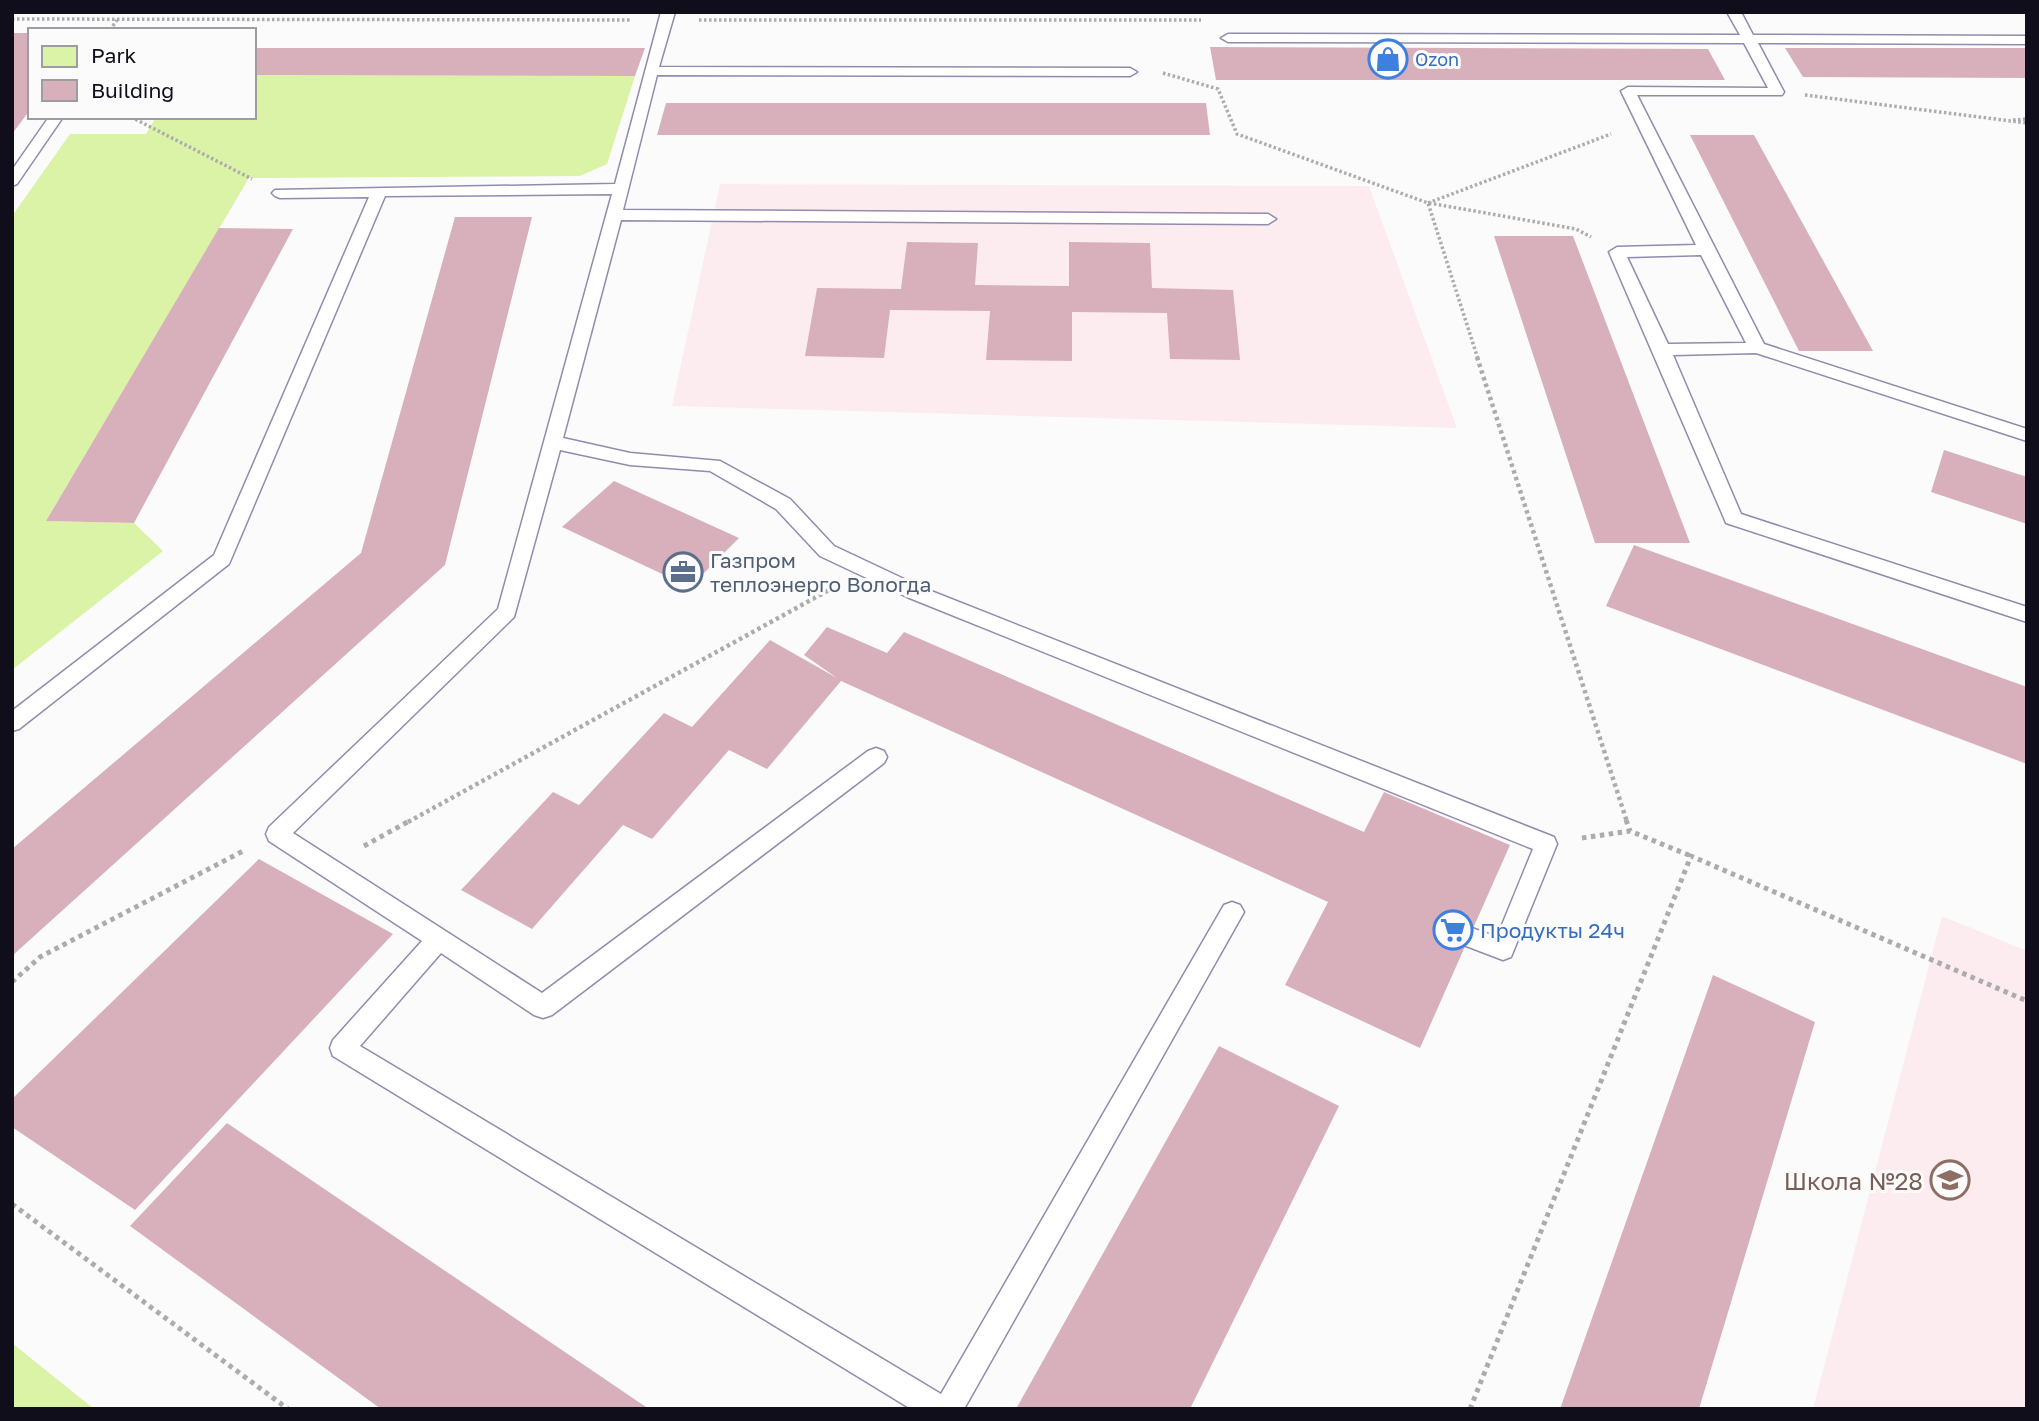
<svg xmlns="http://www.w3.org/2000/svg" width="2039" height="1421" font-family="'Golos Text',sans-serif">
  <rect width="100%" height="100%" fill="#fbfbfb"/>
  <g fill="#fcecf0">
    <path d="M720,184l649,2 88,242 -785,-22z"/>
    <path d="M1942,916l85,35v458h-214z"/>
  </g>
  <g fill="#daf3a6">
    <path d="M254,75l381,1 -28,88 -27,12 -331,2 -203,343 88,2 29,28 -151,119v-454l58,-82h76l10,-17h98z"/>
    <path d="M12,1343l82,66h-82z"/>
  </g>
  <g fill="#d8b0bb">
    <path d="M13,33h17v77l-18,24z"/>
    <path d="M1210,47l498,2 17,31h-509z"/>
    <path d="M254,48h391l-10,28 -381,-1z"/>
    <path d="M1785,48h242v30l-224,-1z"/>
    <path d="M666,103h540l4,32h-553z"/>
    <path d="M1690,135h64l119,216h-74z"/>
    <path d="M455,217h77l-87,348 -433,391v-107l349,-296z"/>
    <path d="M219,228l74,1 -159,294 -88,-2z"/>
    <path d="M1494,236h79l117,307h-95z"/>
    <path d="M907,242l71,1 -3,42 94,1v-44l81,1 2,45 81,2 7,70 -70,-1 -3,-46 -95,-1v49l-86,-1 4,-49 -100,-1 -6,48 -79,-2 12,-68 84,1z"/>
    <path d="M1944,450l83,27v47l-96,-32z"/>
    <path d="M614,481l125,57 -49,49 -128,-60z"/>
    <path d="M1634,545l393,142v77l-421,-158z"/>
    <path d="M827,627l60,26 17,-21 460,200 20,-40 126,53 -90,203 -135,-63 43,-83 -487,-221 -74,88 -38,-19 -77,89 -29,-14 -91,104 -71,-39 92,-98 26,13 85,-92 28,14 78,-87 67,38 -33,-23z"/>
    <path d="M259,859l134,75 -258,276 -123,-83v-28z"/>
    <path d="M1713,975l102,47 -116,387h-139z"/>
    <path d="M1219,1046l120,60 -149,303h-174z"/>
    <path d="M227,1123l422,286h-268l-251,-183z"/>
  </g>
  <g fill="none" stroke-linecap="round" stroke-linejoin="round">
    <g stroke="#918bad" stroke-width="3">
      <g id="lane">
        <path d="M661,12h14l-16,55 471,1 7,4 -7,4 -473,-1 -34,135 645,4 8,5 -8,5 -647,-4 -58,218 67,15 90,8 70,38 44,47 87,41 633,250 3,7 -46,113 -8,3 -42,-16 -4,-7 4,-7 8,-3 28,10 36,-88 -626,-252 -87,-41 -44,-47 -66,-38 -80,-6 -70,-15 -46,167 -221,216 249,160 326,-242 8,-3 8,3 3,6 -3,6 -332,252 -9,3 -9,-3 -93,-62 -81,93 581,348 283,-489 8,-3 8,3 4,7 -280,497h-53l-578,-353 -3,-8 3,-8 89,-99 -153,-100 -3,-7 3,-7 229,-218 114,-415 -227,2 -156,368 -210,165 -7,2v-20l202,-156 155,-358 -89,1 -5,-2 -3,-3 3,-3 340,-6z"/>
        <path d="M1727,12h14l12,23 274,1v8l-269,-1 26,49 -2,3h-145l127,249 263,85v12l-271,-88 -83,2 68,159 286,93v15l-301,-99 -2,-5 -115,-266 8,-5 79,-2 -75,-154 7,-4 140,1 -24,-45 -516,-1 -7,-4 7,-4 512,1zM1701,255l45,88 -78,1 -41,-87z"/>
        <path d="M49,117h14l-46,67 -5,2v-16z"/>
      </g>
    </g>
    <g stroke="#acabaf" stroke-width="3.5" stroke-dasharray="2.5 2.5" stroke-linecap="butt">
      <path d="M12,19l619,1"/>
      <path d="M699,20h502"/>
      <path d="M110,30l7,-10"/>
      <path d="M1163,73l55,16 19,45 191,69 50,156"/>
      <path d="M1805,95l222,28"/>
      <path d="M131,117l121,62"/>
      <path d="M2013,120l14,-1"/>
      <path d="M1428,203l183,-69"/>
      <path d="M1429,203l147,26 15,8"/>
    </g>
    <g stroke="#acabaf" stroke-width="4.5" stroke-dasharray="3.5 3.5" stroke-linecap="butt">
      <path d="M1477,357l150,465"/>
      <path d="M408,822l421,-232"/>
    </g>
    <g stroke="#acabaf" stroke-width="5" stroke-dasharray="4.5 4.5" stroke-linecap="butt">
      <path d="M1626,820l4,11"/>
      <path d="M1582,838l48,-7 61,25"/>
      <path d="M364,846l47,-26"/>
      <path d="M12,982l28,-25 205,-107"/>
      <path d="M12,1204l276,205"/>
      <path d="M1470,1409l221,-553 336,145"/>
    </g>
    <use href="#lane" fill="#fff" fill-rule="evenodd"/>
  </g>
  <defs>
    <g id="shop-ring" transform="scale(2.0125)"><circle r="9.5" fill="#fbfbfb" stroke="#3f7fe0" stroke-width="1.5"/><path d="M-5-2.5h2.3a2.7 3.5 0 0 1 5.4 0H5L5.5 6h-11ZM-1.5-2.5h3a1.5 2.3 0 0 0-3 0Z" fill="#3f7fe0"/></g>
    <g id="office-ring" transform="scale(2.0125)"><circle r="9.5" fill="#fbfbfb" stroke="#5c6f8a" stroke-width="1.5"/><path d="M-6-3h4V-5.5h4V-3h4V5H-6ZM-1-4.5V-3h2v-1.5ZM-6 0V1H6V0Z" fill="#5c6f8a"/></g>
    <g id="supermarket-ring" transform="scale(2.0125)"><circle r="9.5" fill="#fbfbfb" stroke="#3f7fe0" stroke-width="1.5"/><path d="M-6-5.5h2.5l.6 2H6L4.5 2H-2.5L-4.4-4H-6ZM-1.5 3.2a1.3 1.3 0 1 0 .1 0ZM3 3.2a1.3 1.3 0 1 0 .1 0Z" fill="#3f7fe0"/></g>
    <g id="school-ring" transform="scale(2.0125)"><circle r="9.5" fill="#fbfbfb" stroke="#8d6e63" stroke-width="1.5"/><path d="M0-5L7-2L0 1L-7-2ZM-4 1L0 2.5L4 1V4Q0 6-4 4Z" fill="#8d6e63"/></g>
  </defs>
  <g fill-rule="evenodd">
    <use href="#shop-ring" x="1388" y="59"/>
    <use href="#office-ring" x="683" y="572"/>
    <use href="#supermarket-ring" x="1453" y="930"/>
    <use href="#school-ring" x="1950" y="1180"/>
  </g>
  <g text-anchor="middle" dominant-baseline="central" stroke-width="6" stroke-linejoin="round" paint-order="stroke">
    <g font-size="18" fill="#366cbe" stroke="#fbfbfb" text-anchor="start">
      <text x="1415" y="59">Ozon</text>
    </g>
    <g font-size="21" fill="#4e5e75" stroke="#fbfbfb" text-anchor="start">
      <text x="710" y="560">Газпром<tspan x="710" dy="24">теплоэнерго Вологда</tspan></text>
    </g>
    <g font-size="21" fill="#366cbe" stroke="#fbfbfb" text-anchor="start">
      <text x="1480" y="930">Продукты 24ч</text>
    </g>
    <g font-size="24" fill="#785e54" stroke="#fbfbfb" text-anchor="end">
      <text x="1923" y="1180">Школа №28</text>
    </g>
  </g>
  <rect width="2039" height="1421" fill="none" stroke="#100e1a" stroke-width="28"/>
  <rect x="28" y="28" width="228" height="91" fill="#fbfbfb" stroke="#9d9ca1" stroke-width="2"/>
  <rect x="42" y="46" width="35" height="21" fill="#daf3a6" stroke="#9d9ca1" stroke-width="2"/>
  <text x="91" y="63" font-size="21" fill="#100e1a">Park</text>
  <rect x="42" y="80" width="35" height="21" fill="#d8b0bb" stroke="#9d9ca1" stroke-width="2"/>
  <text x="91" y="98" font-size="21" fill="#100e1a">Building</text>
</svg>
